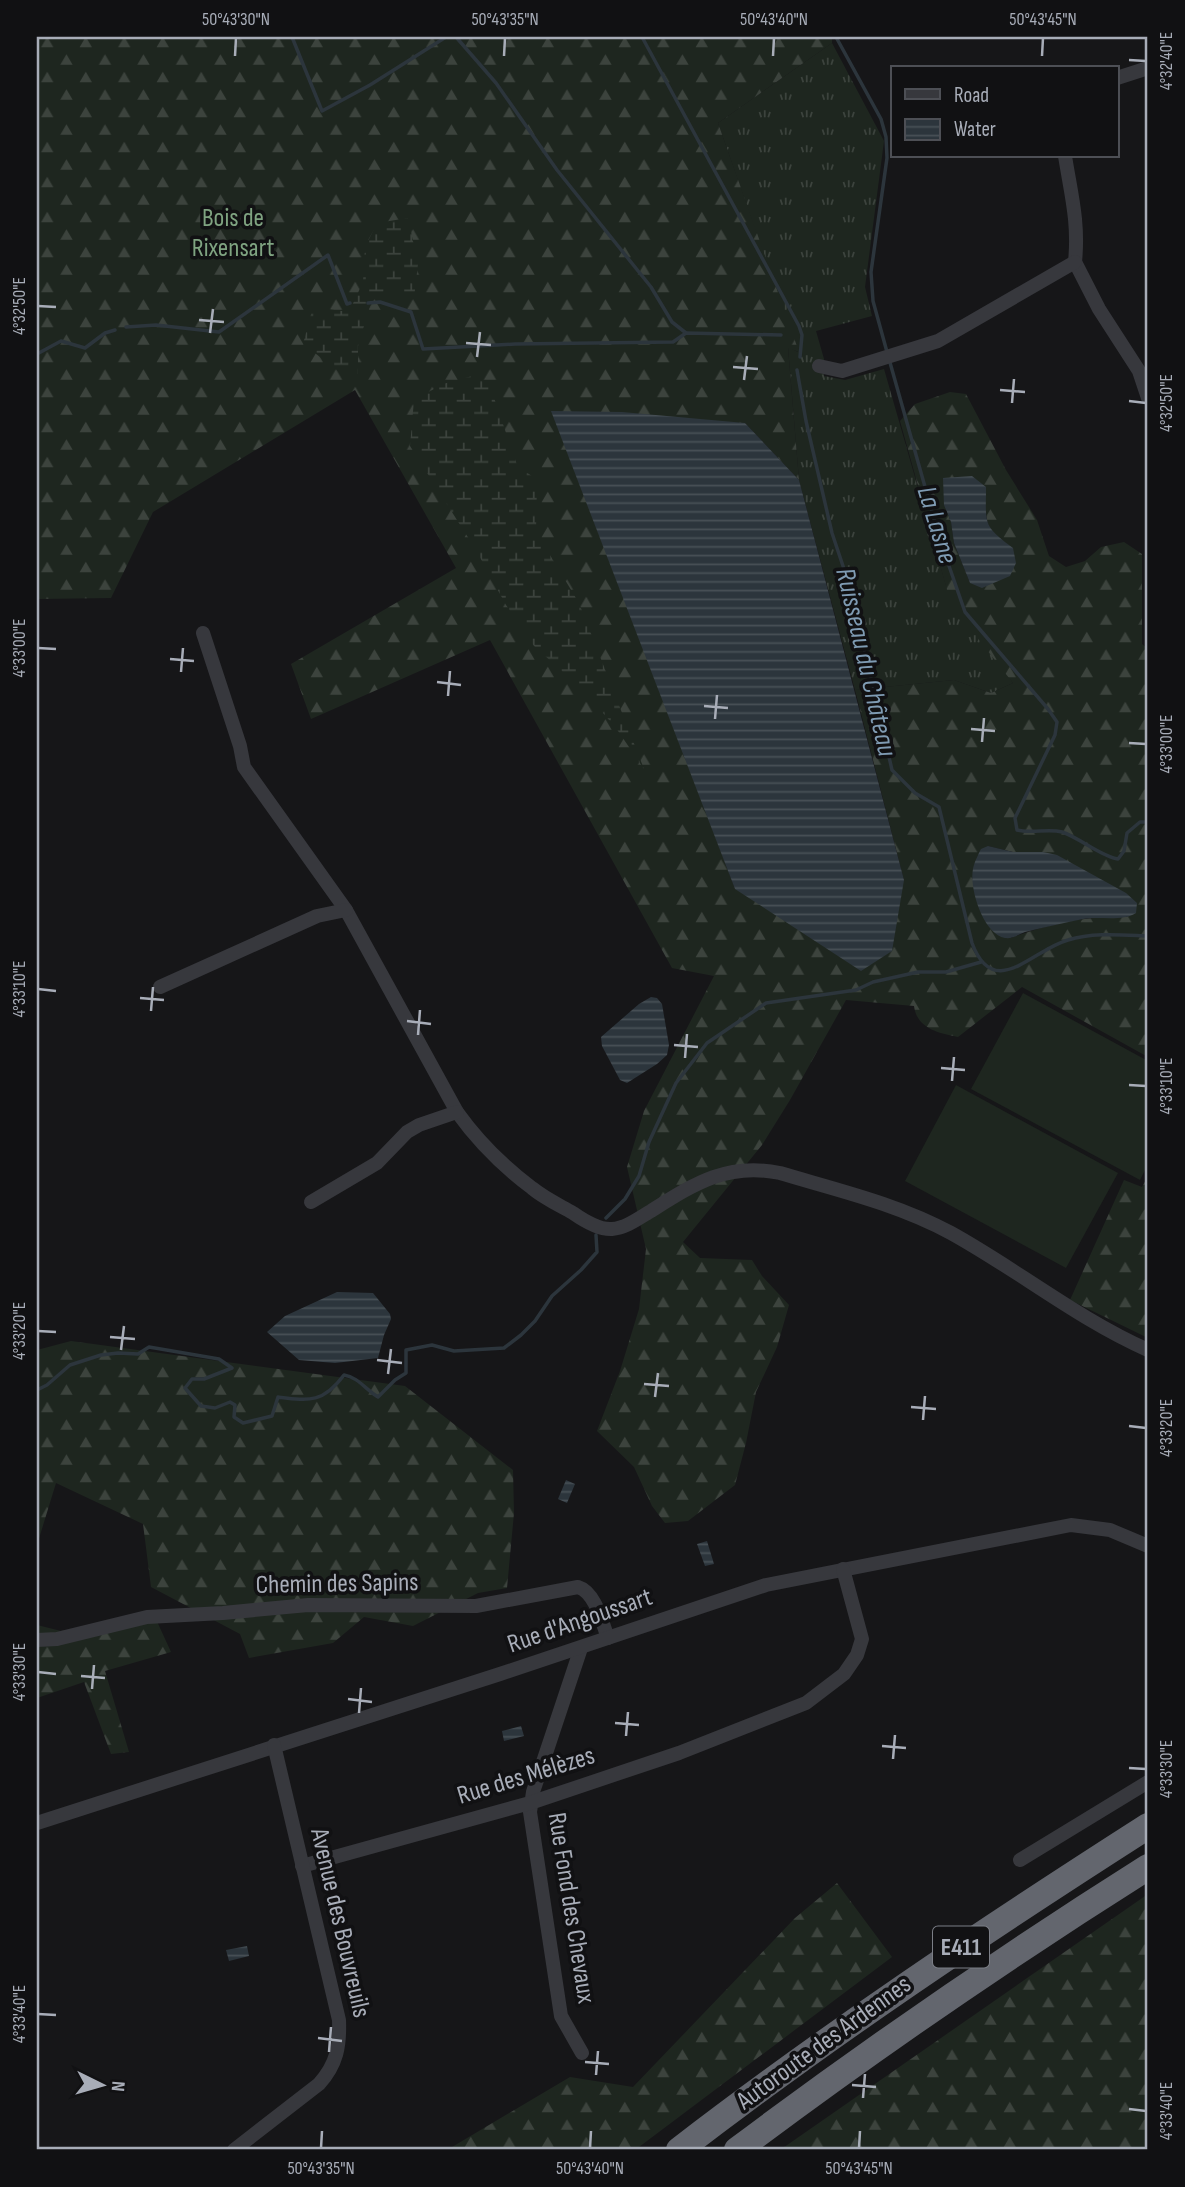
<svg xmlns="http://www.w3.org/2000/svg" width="1185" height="2187" font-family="'Sofia Sans Condensed',sans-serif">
  <defs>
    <pattern id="grass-tufts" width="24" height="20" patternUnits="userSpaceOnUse" patternTransform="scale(1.75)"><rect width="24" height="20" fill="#1e261f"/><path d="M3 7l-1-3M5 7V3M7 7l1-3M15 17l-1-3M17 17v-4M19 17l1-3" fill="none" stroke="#3c433d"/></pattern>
    <pattern id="forest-firs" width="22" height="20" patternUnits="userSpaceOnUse" patternTransform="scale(1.75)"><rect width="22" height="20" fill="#1e261f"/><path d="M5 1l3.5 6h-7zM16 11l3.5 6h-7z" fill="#3c433d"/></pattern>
    <pattern id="wetland-marsh" width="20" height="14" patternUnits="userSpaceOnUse" patternTransform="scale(1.75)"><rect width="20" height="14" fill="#1e261f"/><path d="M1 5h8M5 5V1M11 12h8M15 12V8" fill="none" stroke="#3c433d"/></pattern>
    <pattern id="water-rules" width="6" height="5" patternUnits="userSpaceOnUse" patternTransform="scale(1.75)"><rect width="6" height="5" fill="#2c353c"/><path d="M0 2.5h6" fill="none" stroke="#485056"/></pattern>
  </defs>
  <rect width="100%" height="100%" fill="#161618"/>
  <path fill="url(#grass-tufts)" d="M832,43l52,98 -19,146 7,29 -56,15 8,28v17l21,4 39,-11 63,220 66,94 -22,10 -37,-13 -99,10 -56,-210 -11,-133 10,5 -80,-229z"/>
  <g fill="url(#forest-firs)" fill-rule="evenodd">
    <path d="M37,37h795v6l-114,80 81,229 -11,-4 11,132 -54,-57 -57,340 47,126 169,-9 -49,-190 99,-10 37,13 22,-10 -34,-43 -32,-50 -47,-169 15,-17 35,-12 16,2 40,76 31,50 12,36 17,11 19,-6 16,-14 23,-5 18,12v90l6,5v408l-126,-70 -64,50c-19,-4 -41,-8 -44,-31l-68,-6 -56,100 -28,45 -79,97 17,16 52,2 10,16 27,29 -12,42 -21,45 -10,51 -11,42 -47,36 -23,2 -13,-17 -18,-39 -37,-36 23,-60 19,-62 7,-60 -19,-82 17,-56 70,-135 -42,-8 -182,-328 -179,79 -20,-55 165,-96 -101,-178 -202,122 -42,86 -74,1zM944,504l42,8c1,20 11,24 26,36l-42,35 -16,-40 -3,-21zM988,846l25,6h30l85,65c-39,-2 -81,7 -117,21z"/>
    <path d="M1148,1176v162l-78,-38 54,-120 18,7z"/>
    <path d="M71,1341l334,45 108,84 1,43 -7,75 -29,5 -65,33 -49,-9 -31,26 -84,15 -9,-24 -89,-47 -8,-63 -87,-41 -19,62v-195z"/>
    <path d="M154,1615l17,37 -66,19 24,81 -18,2 -27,-72 -47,16v-73l24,6z"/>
    <path d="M837,1883l55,74 -257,193h-188l123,-73 63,10 162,-169z"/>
    <path d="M1148,1894v256h-368z"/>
  </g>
  <g fill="url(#wetland-marsh)">
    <path d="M408,218l10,46 -4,34 -20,-4 -22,5 -14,47v28l-13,2 -42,-32 10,-37 36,5 14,-30 2,-35 12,-24z"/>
    <path d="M476,375l15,14 26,76 20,15 -1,52 43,71 65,166 -28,-41 -32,-37 -50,-45 -28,-41 -30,-55 -66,-104 4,-46 29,-16z"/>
  </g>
  <g fill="#1e261f">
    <path d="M1023,993l125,68v103l-8,16 -169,-91z"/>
    <path d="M956,1085l162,88 -52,95 -161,-87z"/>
  </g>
  <g fill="url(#water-rules)">
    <path d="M551,411l71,1 123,11 54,57 105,400 -12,71 -31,20 -126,-82z"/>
    <path d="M972,476l14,11c0,37 -4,38 27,61l3,15 -6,13 -28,12 -12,-5 -16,-40 -3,-21 -7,-17 -1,-27z"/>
    <path d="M988,846l25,6h30l14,3 69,38 11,10 -1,10c-14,9 -36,3 -53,6 -19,4 -39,8 -58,13 -7,3 -13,7 -20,6 -22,-4 -36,-50 -32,-69 1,-6 5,-14 8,-20z"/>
    <path d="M651,997l6,1 5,6 7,41 -2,10 -10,9 -30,19 -7,-3 -18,-34 -1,-9 38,-33z"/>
    <path d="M337,1292l36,1 17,21 1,5 -7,16 -6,23 -43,5 -36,-3 -32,-28 18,-16z"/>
    <path d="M566,1480l9,4 -8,19 -9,-4z"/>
    <path d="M707,1541l7,23 -9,2 -8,-22z"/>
    <path d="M521,1726l3,10 -20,5 -2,-10z"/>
    <path d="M247,1946l2,10 -20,5 -3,-11z"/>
  </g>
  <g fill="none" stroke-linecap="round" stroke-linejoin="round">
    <g stroke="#2c353c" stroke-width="3.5">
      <path d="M292,37l30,74 48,-26 76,-48"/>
      <path d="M456,37l40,46 61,87 94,117 21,35 14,11"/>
      <path d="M642,37l157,289 3,9 -2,22"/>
      <path d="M836,37l45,82 5,18 1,21 -16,114 2,29 14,51"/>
      <path d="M368,303l12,-1 31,10 12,37 92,-5 158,-2 13,-9 95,2"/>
      <path d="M126,327l30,-2 63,7 109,-77 19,49 3,-1"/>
      <path d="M37,354l24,-13 24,7 20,-15 10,-3"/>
      <path d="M889,359l51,181 25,72 83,97 9,13 -2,13 -40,83 2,12c15,4 31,-2 45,2 18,6 40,25 56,27l6,-8 3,-18 13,-11h8"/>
      <path d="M797,370l9,51 26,112 18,54 42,183 23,23 24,14 33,136c22,59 60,7 96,-3 25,-8 55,-5 80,-4"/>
      <path d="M606,1218l19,-19 14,-23 10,-34 27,-59 31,-40 59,-40 90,-13 17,-8 45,-10h28l35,-10"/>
      <path d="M37,1390l10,-5 23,-20 31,-10 17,-2 20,1 11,-7 70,12 13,9 -28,11h-12l-7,9 16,18 14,2 15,-6 5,3 -1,12 9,6 29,-7 6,-19c32,4 45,6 66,-22 14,2 22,15 34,22l17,-17 11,-7v-23l26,-5 22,6 50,-3 17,-13 14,-14 17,-25 29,-26 16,-18 -1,-17"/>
    </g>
    <g stroke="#37383d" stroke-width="14">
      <path d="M1117,78l31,-10"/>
      <path d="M1065,156c6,38 14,66 10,106"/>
      <path d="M1075,262l24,47 40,62 9,27"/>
      <path d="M819,366l23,5 96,-30 137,-79"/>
      <path d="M203,633l37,113 4,21 102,143 111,202c20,28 47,55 75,76 12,10 27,17 41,25 10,7 26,17 39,16 14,-1 27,-11 39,-18 43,-27 76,-49 129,-38 57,17 118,31 171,60 67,37 127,86 197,117"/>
      <path d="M160,987l157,-71 29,-6"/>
      <path d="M311,1202l66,-39 30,-31 12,-7 38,-13"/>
      <path d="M37,1640l20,-1 90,-22 76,-4 85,-8 168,1 102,-19c17,5 24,35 30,51"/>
      <path d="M581,1648l-48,144 -3,20 31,204 21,37"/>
      <path d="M37,1823l463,-149 266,-89 305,-60 39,5 38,16"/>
      <path d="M1020,1860l128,-78"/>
      <path d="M302,1866l228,-63 149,-50 127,-50 38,-29 13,-19 5,-16 -19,-70"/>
      <path d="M234,2150l85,-66c18,-20 21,-38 20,-64l-65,-275"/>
    </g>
    <g stroke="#63666e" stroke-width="26">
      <path d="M679,2150c152,-117 308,-221 469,-324"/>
      <path d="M737,2150c133,-100 270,-194 411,-283"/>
    </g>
  </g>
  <path fill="none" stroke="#a8adb8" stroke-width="2.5" d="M235,56l1,-18M504,56l1,-18M773,56l1,-18M1042,56l1,-18M1129,60l17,1M38,306l18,1M199,320l25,2M210,333l3,-24M466,343l25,2M477,357l3,-25M733,367l25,2M744,380l3,-24M1000,390l25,2M1129,401l17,2M1012,403l2,-24M38,648l18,1M170,659l24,2M181,672l2,-24M437,682l24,3M448,696l2,-25M704,706l24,2M715,719l2,-24M971,729l24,2M982,742l2,-24M1129,743l17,1M38,989l18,2M140,998l24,2M151,1011l2,-24M407,1021l24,3M418,1035l2,-25M674,1045l24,2M685,1058l2,-24M941,1068l24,2M952,1081l2,-24M1129,1085l17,1M38,1331l18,1M110,1337l25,2M121,1350l3,-24M377,1360l25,3M388,1374l3,-25M644,1384l25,2M655,1397l3,-24M911,1407l25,2M923,1420l2,-24M1129,1426l17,2M38,1672l18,2M81,1676l24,2M92,1689l2,-24M348,1699l24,3M359,1713l2,-25M615,1723l24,2M626,1736l2,-24M882,1746l24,2M893,1759l2,-24M1129,1768l17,1M38,2014l18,1M318,2038l24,3M329,2052l2,-25M585,2062l24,2M596,2075l2,-24M852,2085l24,2M863,2098l2,-24M1129,2109l17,2M321,2148l1,-17M590,2148l1,-17M859,2148l1,-17"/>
  <g text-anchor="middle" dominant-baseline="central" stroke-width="7" stroke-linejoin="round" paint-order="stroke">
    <rect fill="#111113" stroke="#7b7e86" stroke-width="2" x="933" y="1926.5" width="56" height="41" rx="5"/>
    <g font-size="24" font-weight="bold" fill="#a8adb8">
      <text x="961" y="1947">E411</text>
    </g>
    <g font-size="26" fill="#7fa381" stroke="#111113">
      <text x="233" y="218">Bois de<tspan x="233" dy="30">Rixensart</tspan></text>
    </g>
    <g font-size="26" fill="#a8adb8" stroke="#111113">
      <text transform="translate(337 1584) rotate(-1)">Chemin des Sapins</text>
      <text transform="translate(580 1621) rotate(-19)">Rue d'Angoussart</text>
      <text transform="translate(526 1776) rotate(-17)">Rue des Mélèzes</text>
      <text transform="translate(571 1908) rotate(81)">Rue Fond des Chevaux</text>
      <text transform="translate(340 1923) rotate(77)">Avenue des Bouvreuils</text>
      <text transform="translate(824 2043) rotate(-36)">Autoroute des Ardennes</text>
    </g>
    <g font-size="28" font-style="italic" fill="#7f9bb3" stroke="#111113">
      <text transform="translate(937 525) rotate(73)">La Lasne</text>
      <text transform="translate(866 662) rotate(77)">Ruisseau du Château</text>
    </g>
  </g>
  <rect width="1185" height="2187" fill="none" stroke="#111113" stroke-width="77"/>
  <rect x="891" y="66" width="228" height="91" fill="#111113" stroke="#4d4f55" stroke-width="2"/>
  <rect x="905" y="89" width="35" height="10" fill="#37383d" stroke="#4d4f55" stroke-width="2"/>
  <text x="954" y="102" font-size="21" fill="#a8adb8">Road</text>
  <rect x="905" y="119" width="35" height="21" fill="url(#water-rules)" stroke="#4d4f55" stroke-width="2"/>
  <text x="954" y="136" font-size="21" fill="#a8adb8">Water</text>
  <g transform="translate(102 2085) rotate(95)" stroke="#111113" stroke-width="5" paint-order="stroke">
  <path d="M0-5L12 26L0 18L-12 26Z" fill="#a8adb8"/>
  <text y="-10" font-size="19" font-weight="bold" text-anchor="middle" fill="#a8adb8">N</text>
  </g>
  <rect x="38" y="38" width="1108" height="2110" fill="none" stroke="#a8adb8" stroke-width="2.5"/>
  <g font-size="18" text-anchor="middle" fill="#a8adb8">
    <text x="236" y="25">50°43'30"N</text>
    <text x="505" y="25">50°43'35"N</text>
    <text x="774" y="25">50°43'40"N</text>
    <text x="1043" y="25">50°43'45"N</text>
    <text transform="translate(1166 61) rotate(-90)" y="6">4°32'40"E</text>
    <text transform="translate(19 306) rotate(-90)" y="6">4°32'50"E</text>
    <text transform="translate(1166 403) rotate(-90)" y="6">4°32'50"E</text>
    <text transform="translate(19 648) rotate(-90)" y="6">4°33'00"E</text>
    <text transform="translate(1166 744) rotate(-90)" y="6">4°33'00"E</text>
    <text transform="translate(19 989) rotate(-90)" y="6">4°33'10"E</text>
    <text transform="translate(1166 1086) rotate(-90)" y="6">4°33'10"E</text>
    <text transform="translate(19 1331) rotate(-90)" y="6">4°33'20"E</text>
    <text transform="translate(1166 1428) rotate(-90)" y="6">4°33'20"E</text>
    <text transform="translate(19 1672) rotate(-90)" y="6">4°33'30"E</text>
    <text transform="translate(1166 1769) rotate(-90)" y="6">4°33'30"E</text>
    <text transform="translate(19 2014) rotate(-90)" y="6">4°33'40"E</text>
    <text transform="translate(1166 2111) rotate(-90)" y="6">4°33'40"E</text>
    <text x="321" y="2174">50°43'35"N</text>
    <text x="590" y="2174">50°43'40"N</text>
    <text x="859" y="2174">50°43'45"N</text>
  </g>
</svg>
